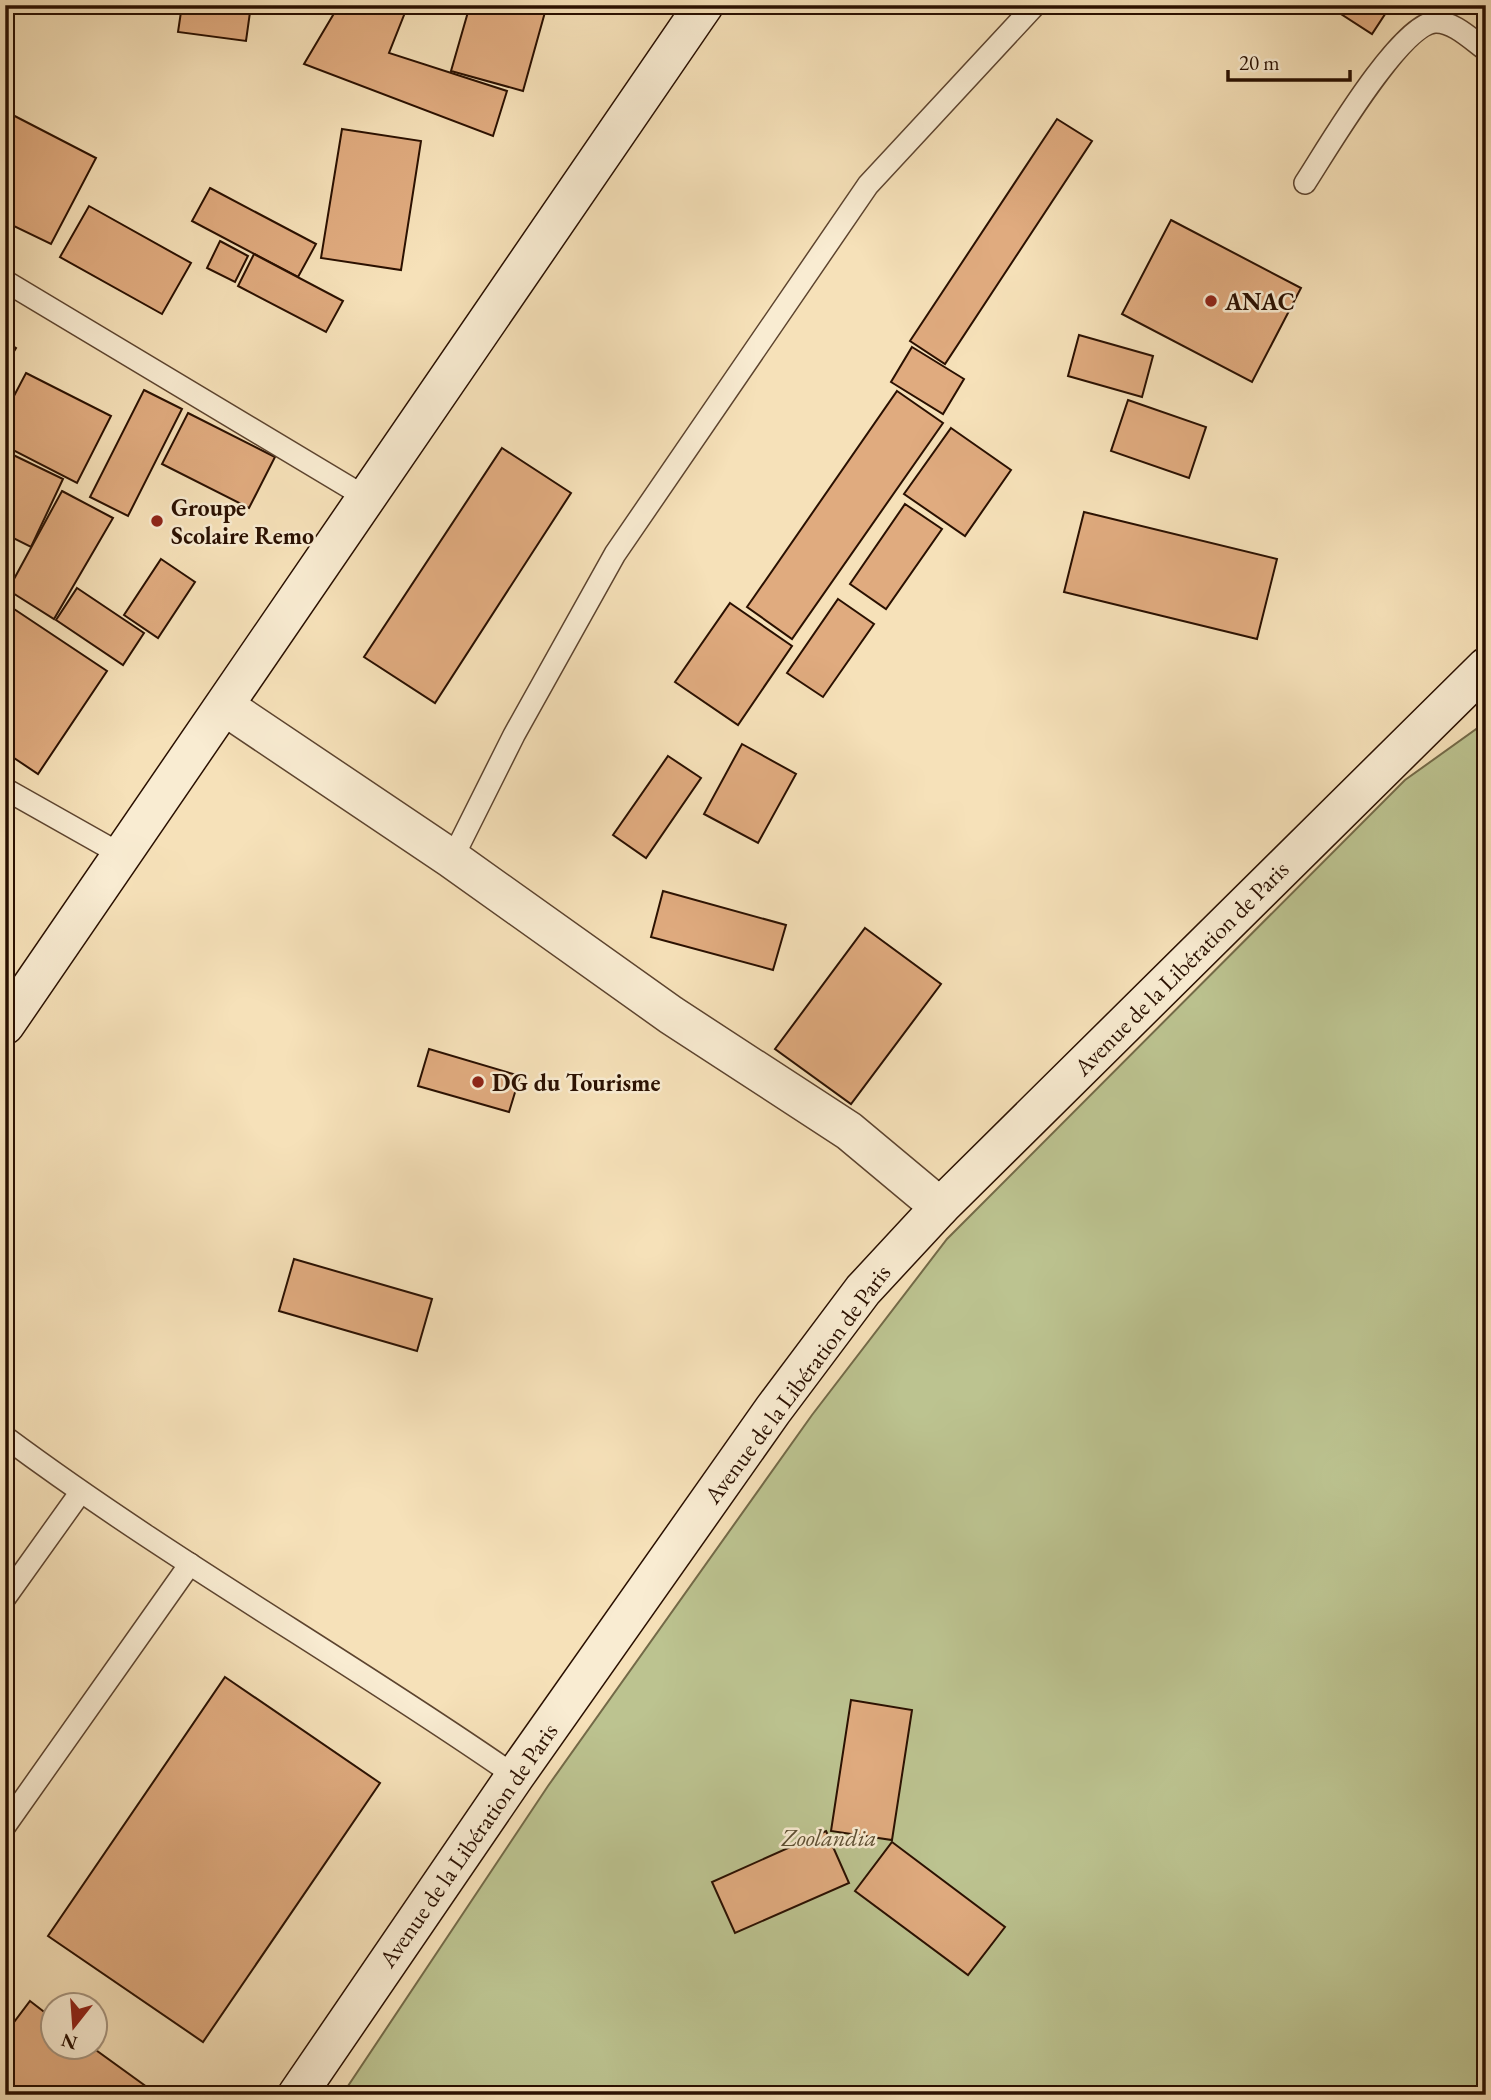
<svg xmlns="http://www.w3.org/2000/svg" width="1491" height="2100" font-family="'EB Garamond',serif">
  <rect width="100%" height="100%" fill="#f6e1b9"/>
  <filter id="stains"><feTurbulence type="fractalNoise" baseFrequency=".00286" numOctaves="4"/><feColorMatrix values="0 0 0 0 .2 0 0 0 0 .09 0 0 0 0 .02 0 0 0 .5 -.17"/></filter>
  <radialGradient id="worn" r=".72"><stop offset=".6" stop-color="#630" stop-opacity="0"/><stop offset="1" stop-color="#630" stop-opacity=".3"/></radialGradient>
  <path fill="#bcc390" stroke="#736a48" stroke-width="2" d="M1486,722v1373h-1144l206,-309 264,-371 135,-176 458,-459z"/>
  <g fill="#e0ab7f" stroke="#2a1001" stroke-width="2">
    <path d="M182,5h69l-5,36 -68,-9z"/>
    <path d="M263,5h62l-1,7z"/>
    <path d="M339,5h69l-19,48 118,38 -14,45 -189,-72z"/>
    <path d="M470,5h77l-24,86 -72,-20z"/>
    <path d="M1327,5h64l-19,29z"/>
    <path d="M5,111l91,47 -45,86 -37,-18 -9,17z"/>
    <path d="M1057,119l35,22 -147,223 -35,-23z"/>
    <path d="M342,129l79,12 -20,129 -80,-12z"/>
    <path d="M210,188l106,56 -18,33 -106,-56z"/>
    <path d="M89,206l102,57 -29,51 -102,-57z"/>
    <path d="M1171,220l130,68 -49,94 -130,-68z"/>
    <path d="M220,241l28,15 -13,26 -28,-14z"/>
    <path d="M254,254l89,47 -17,31 -88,-46z"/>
    <path d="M1079,335l74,21 -11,41 -74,-21z"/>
    <path d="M5,341l11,7 -11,18z"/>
    <path d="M912,347l52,32 -21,35 -52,-32z"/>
    <path d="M26,373l85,43 -34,67 -72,-37v-33z"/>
    <path d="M144,390l38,19 -54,107 -38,-19z"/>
    <path d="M897,391l46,32 -151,216 -45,-32z"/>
    <path d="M1128,400l78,27 -17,51 -78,-27z"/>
    <path d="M188,413l87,44 -26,51 -87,-44z"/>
    <path d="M951,428l60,42 -46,66 -61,-42z"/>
    <path d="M502,448l69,45 -136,210 -71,-46z"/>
    <path d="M5,451l58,28 -32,68 -26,-13z"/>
    <path d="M62,491l51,27 -59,101 -46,-29z"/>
    <path d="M905,504l37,25 -56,80 -36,-25z"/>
    <path d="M1084,512l193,47 -20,80 -193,-47z"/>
    <path d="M161,559l34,23 -37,56 -34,-23z"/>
    <path d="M77,588l67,45 -21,32 -67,-45z"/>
    <path d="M838,599l36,25 -51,73 -36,-24z"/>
    <path d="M5,603l102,68 -69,103 -33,-22z"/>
    <path d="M730,603l62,43 -54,79 -63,-43z"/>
    <path d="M742,744l54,30 -38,69 -54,-29z"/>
    <path d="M668,756l33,22 -55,80 -33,-23z"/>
    <path d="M663,891l123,34 -13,45 -122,-33z"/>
    <path d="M865,928l76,56 -90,120 -76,-55z"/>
    <path d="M429,1049l91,27 -11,36 -91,-26z"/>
    <path d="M294,1259l138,40 -15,52 -138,-40z"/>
    <path d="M225,1677l155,106 -177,259 -155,-106z"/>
    <path d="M851,1700l61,10 -20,130 -61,-9z"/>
    <path d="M826,1831l23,52 -114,50 -23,-51z"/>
    <path d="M892,1842l113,85 -37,48 -113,-84z"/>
    <path d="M30,2001l22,17v30h41l65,47h-153v-61z"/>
  </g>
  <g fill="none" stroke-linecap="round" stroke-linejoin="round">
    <g stroke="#5d442f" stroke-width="24">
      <g id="lane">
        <path d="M1305,183c21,-32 94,-158 130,-161 18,-1 37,18 51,28"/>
        <path d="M5,281l362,217"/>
        <path d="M5,789l117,66"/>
        <path d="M452,859l62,-124 101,-181 253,-369 167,-180"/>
        <path d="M5,1437c164,122 342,222 510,339"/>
        <path d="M5,1598l75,-105"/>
        <path d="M5,1826l185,-262"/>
      </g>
    </g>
    <g stroke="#5d442f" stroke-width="41">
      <path id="street" d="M226,707l226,152 219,156 178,116 91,76"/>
    </g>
    <g stroke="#2a1001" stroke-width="41">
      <g id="secondary">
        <path d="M5,1025l699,-1020"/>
        <path d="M297,2095l218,-319 258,-366 90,-120 77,-83 546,-540"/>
      </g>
    </g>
    <use href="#lane" stroke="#f9ecd2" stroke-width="21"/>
    <use href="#street" stroke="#f9ecd2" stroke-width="38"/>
    <use href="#secondary" stroke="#f9ecd2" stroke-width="38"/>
  </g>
  <g fill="#8f2418" stroke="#f9ecd2" stroke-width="2.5">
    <circle cx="1211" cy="301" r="7"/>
    <circle cx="157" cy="521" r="7"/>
    <circle cx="478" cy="1082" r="7"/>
  </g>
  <g text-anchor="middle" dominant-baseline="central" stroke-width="5" stroke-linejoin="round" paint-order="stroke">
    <g font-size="24" font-weight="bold" fill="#2a1001" stroke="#f9ecd2" text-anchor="start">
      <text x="1225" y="301">ANAC</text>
      <text x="171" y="507">Groupe<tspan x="171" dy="28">Scolaire Remo</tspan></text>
      <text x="492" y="1082">DG du Tourisme</text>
    </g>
    <g font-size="24" fill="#2a1001" stroke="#f9ecd2">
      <text transform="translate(1181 968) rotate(-45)">Avenue de la Libération de Paris</text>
      <text transform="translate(797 1384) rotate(-53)">Avenue de la Libération de Paris</text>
      <text transform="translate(468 1845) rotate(-55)">Avenue de la Libération de Paris</text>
    </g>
    <g font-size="24" font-style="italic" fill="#5d4f33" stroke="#f9ecd2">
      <text x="829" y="1837">Zoolandia</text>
    </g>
  </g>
  <rect width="1491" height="2100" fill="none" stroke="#f6e1b9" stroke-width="28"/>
  <rect x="7" y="7" width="1477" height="2086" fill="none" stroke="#2a1001" stroke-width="3.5"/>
  <rect x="14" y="14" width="1463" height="2072" fill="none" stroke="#2a1001" stroke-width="2"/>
  <g transform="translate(74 2026) rotate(197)"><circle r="33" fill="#f9ecd2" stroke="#a6947e" stroke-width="2"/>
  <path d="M0-5L12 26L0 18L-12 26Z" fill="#8f2418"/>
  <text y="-10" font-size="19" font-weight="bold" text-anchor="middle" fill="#2a1001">N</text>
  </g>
  <path d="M1228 70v10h122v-10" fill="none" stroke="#2a1001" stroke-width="3.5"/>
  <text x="1239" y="70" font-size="21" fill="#2a1001" stroke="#f9ecd2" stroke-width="5" paint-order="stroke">20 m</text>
  <rect width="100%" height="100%" filter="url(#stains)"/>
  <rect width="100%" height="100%" fill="url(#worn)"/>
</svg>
